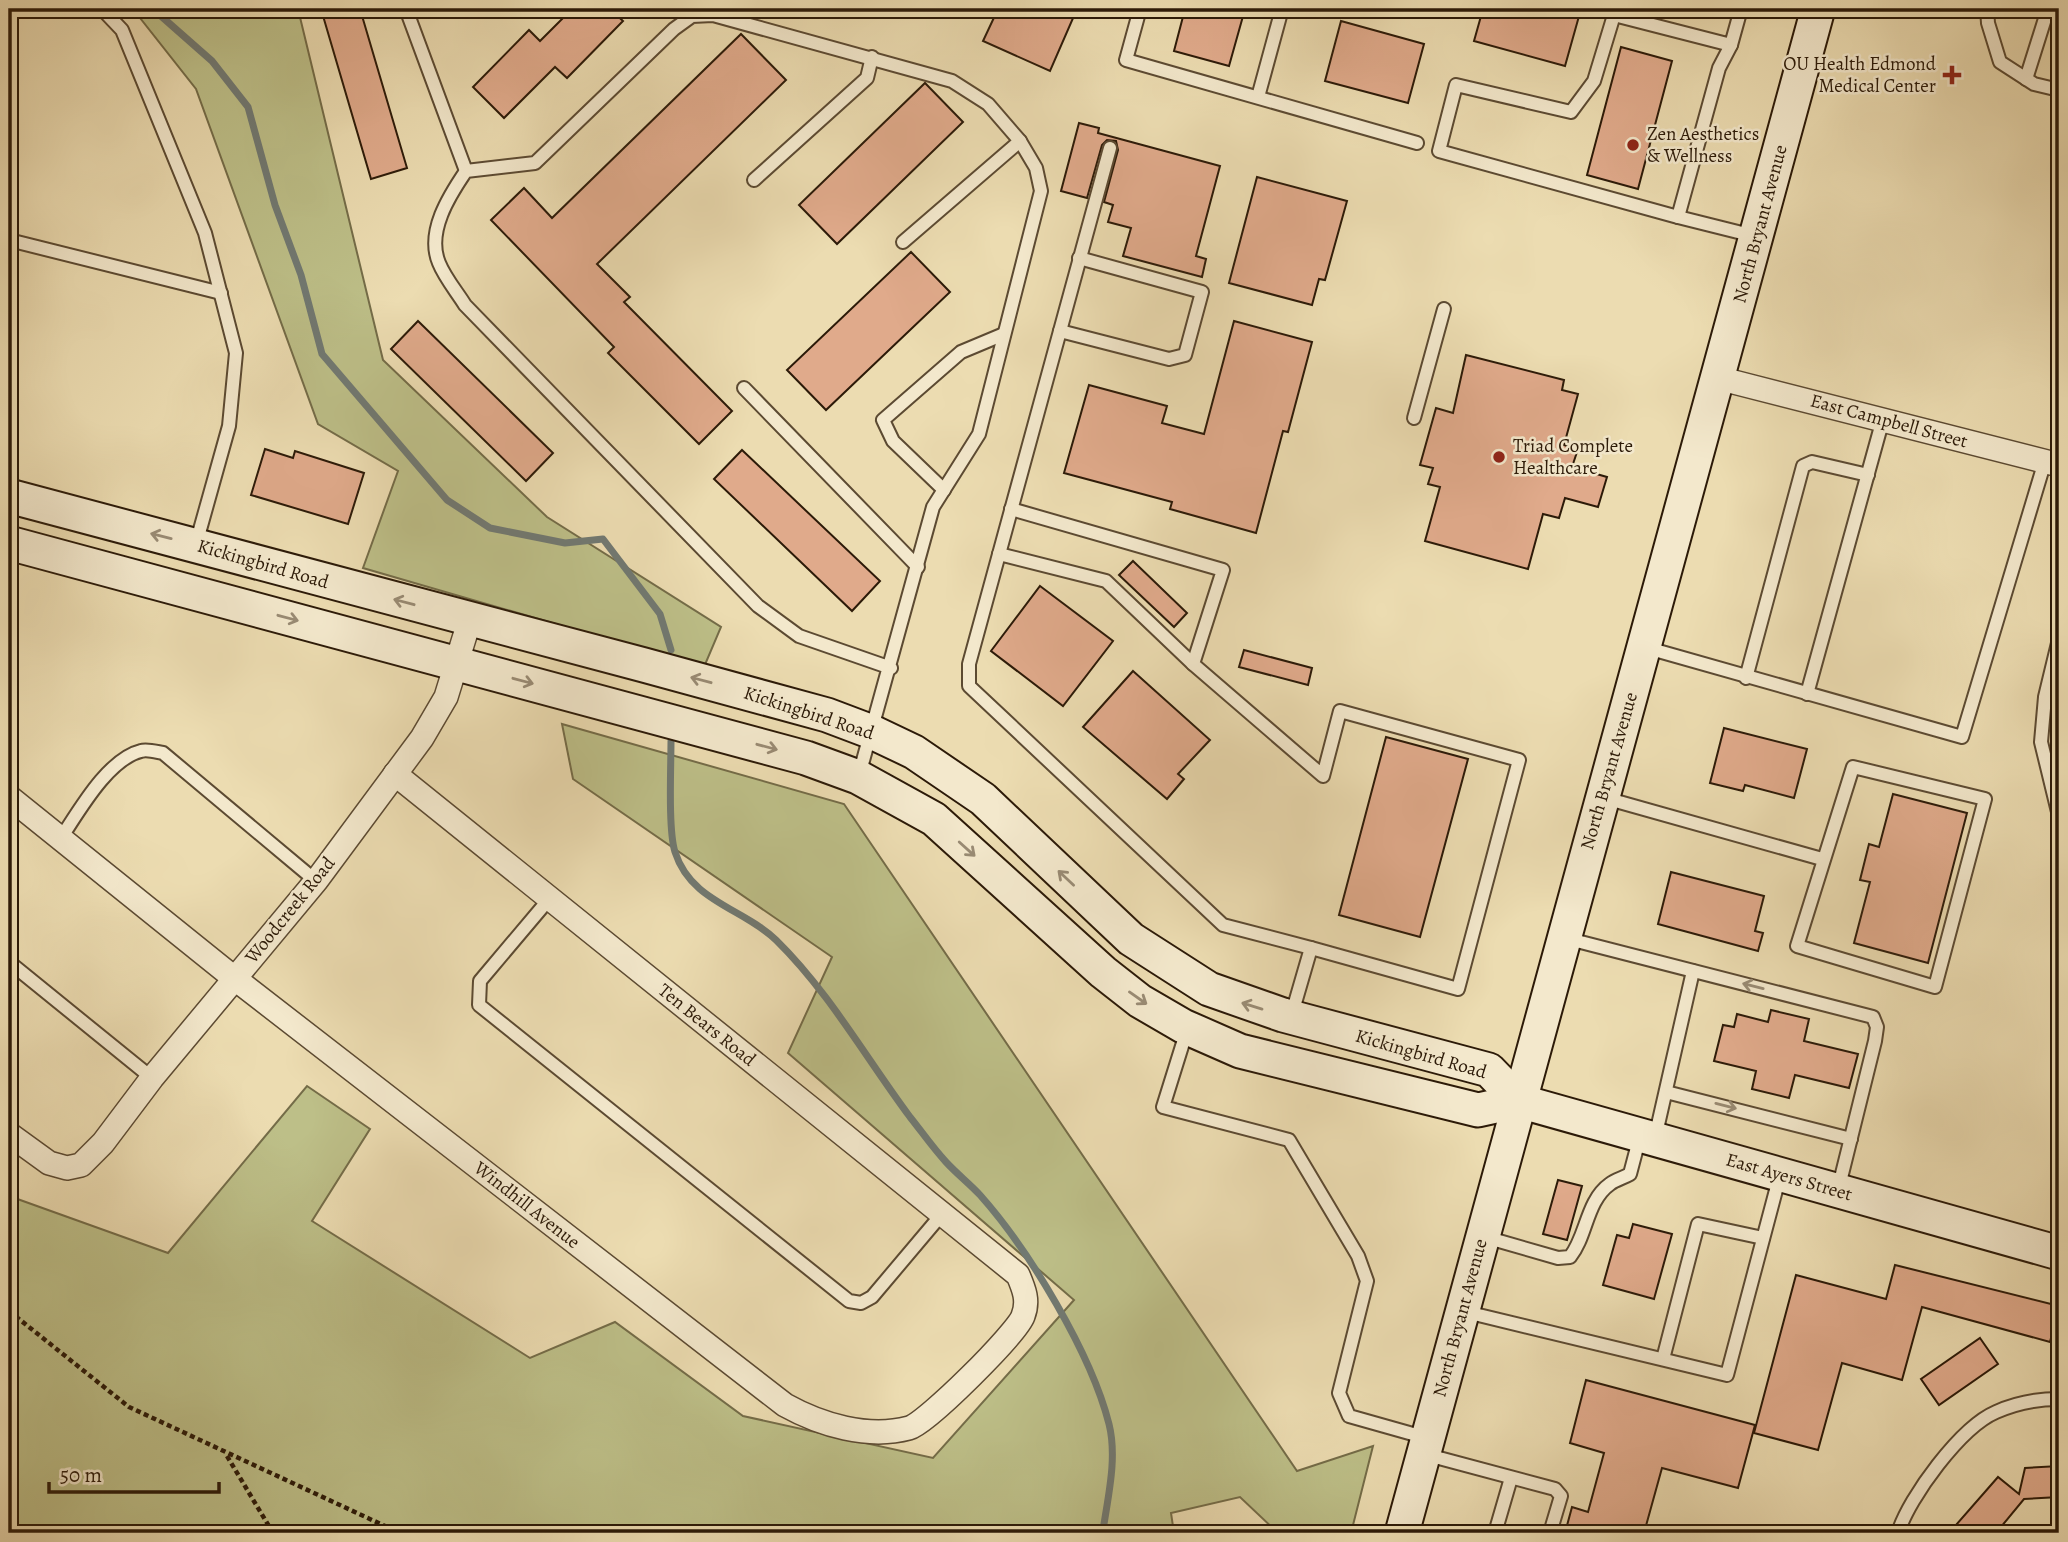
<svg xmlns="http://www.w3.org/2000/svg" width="2068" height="1542" font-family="Alegreya,serif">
  <rect width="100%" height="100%" fill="#ecdcb1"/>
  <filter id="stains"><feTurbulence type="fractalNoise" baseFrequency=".00286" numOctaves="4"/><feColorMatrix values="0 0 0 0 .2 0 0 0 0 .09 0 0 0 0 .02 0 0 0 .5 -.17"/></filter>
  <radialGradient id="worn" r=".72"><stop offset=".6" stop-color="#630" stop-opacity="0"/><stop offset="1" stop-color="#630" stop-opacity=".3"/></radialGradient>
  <g fill="#bdbf88" stroke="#746c48" stroke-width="2">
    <path d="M133,9h165l85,351 164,157 174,110 -17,40 -341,-99 35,-97 -80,-47 -122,-335z"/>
    <path d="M562,724l282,80 453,667 76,-25 -22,87h-73l-38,-36 -69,16 3,20h-1165v-337l159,57 139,-167 63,43 -58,92 218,137 85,-36 128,94 190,42 141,-158 -286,-247 44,-96 -259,-178z"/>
  </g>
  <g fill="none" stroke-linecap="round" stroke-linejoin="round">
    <g stroke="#717972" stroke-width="7">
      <path d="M153,9l59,52 36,46 27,98 26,70 21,79 125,146 43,28 75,15 38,-4 57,75 11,36"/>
      <path d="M671,741c0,26 -3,89 4,111 16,50 68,56 101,88 53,52 90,118 134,177 12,15 23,31 36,45 11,12 24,22 34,33 49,55 111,158 129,229 8,32 0,68 -5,100"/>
    </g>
  </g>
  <g fill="#e0aa8b" stroke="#2c1a08" stroke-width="2">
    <path d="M321,9h39l47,159 -36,11z"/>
    <path d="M572,9h38l13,12 -56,57 -12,-11 -51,51 -31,-31 56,-57 11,11z"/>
    <path d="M998,9h79l-27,62 -67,-30z"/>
    <path d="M1185,9h60l-16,57 -55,-15z"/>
    <path d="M1483,9h98l-16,57 -91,-25z"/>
    <path d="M1341,21l83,23 -16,59 -83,-22z"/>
    <path d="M741,34l45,46 -189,184 33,33 -6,5 108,109 -33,33 -91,-91 6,-6 -123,-127 33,-32 28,30z"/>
    <path d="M1621,47l51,14 -34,128 -51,-14z"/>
    <path d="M925,83l38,39 -126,122 -38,-39z"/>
    <path d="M1079,123l20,5 -1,5 122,33 -24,90 10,3 -4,18 -79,-21 8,-28 -23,-6 5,-17 -9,-3 14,-52 -2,-9 -9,-1 -5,5 -15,53 -26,-7z"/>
    <path d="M1257,177l90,24 -22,79 -6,-1 -7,26 -83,-22z"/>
    <path d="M911,252l39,40 -124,118 -39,-40z"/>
    <path d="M418,321l135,132 -27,28 -135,-132z"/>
    <path d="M1234,321l78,21 -24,90 -5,-1 -27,102 -86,-24 2,-7 -108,-29 25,-88 78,21 -5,17 42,11z"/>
    <path d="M1466,355l98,25 -2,10 16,4 -14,51 14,4 -6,18 35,10 -9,30 -33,-9 -6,20 -16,-4 -15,55 -103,-28 15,-54 -12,-3 5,-16 -13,-3 16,-57 17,5z"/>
    <path d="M265,449l28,9 2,-7 69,22 -16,51 -97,-29z"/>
    <path d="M742,450l138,131 -28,30 -138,-132z"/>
    <path d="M1133,561l54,52 -13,14 -55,-52z"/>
    <path d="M1040,586l73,55 -50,65 -72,-55z"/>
    <path d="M1244,650l68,18 -4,17 -69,-18z"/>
    <path d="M1133,671l77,69 -32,34 6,5 -17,20 -84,-72z"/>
    <path d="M1724,728l83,21 -13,49 -49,-13 -2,6 -33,-8z"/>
    <path d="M1386,737l82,22 -48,178 -81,-22z"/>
    <path d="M1893,794l74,19 -39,150 -74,-20 16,-61 -10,-2 9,-36 10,3z"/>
    <path d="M1671,872l93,24 -9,35 8,2 -5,18 -100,-27z"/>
    <path d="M1771,1010l38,9 -5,22 54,13 -9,34 -54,-13 -6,23 -37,-9 4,-18 -42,-10 9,-36 11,2 3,-13 31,8z"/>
    <path d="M1558,1180l24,6 -15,54 -24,-6z"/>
    <path d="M1633,1224l39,10 -18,65 -51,-14 14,-50 12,3z"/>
    <path d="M1895,1265l164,41 -9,36 -128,-35 -20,73 -60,-17 -24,87 -64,-17 42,-158 90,24z"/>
    <path d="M1980,1338l18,26 -59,41 -18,-26z"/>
    <path d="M1586,1380l169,45 -17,63 -76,-20 -18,65h-79l7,-26 16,5 16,-59 -34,-10z"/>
    <path d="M2059,1466v31l-35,2 -28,34h-47l49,-56 21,17 6,-26z"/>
  </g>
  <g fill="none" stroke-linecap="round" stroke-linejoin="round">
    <g stroke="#5c4a32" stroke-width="16">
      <g id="lane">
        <path d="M102,9l20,21 83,203 31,120 -7,73 -33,118"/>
        <path d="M406,9l60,162"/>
        <path d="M1140,9l-14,51 291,83"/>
        <path d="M1987,9l1,14 12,39 34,22 25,6"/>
        <path d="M1731,45l-12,23 -41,149 76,19"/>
        <path d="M2026,79l22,-70"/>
        <path d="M1258,97l24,-88"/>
        <path d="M1110,148l-141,516v22l254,239 88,23 -20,69"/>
        <path d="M754,180l113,-102 5,-21"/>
        <path d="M1678,217l-239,-66 17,-66 115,27 23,-31 20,-66 117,30 10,-36"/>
        <path d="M9,240l212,53"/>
        <path d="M903,242l117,-101"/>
        <path d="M1060,331l109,28 16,-4 17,-63 -123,-34"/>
        <path d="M744,388l174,179"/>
        <path d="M1414,418l30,-109"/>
        <path d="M944,490l-51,-49 -10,-21 78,-68 43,-18"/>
        <path d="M1011,509l212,61 -30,94 130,112 17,-65 179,49 -61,229 -147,-41"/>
        <path d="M999,554l107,27 87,83"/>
        <path d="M2059,639l-14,58 -4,45 18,74"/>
        <path d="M1644,647l318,90 83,-276"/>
        <path d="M1746,678l57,-212 9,-4 56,13"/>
        <path d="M1807,694l76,-275"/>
        <path d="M1853,767l132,32 -50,188 -138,-41z"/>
        <path d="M859,775l74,-268 46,-73 62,-243 -5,-23 -16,-27 -32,-37 -36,-23 -239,-66 -21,1 -18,13 -139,134 -69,8c-17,25 -40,61 -27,92 6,15 18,29 26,42l293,301 41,30 92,32"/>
        <path d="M1605,798l217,61"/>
        <path d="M61,838c18,-27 47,-79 80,-87 6,-2 16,1 22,2l153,128"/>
        <path d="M550,898l-70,83 -1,24 370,296 12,2 11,-6 70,-83"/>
        <path d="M1565,938l308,79 4,10 -2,14 -37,149"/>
        <path d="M9,962l143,116"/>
        <path d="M1187,1030l-24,77 126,33 69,116 9,25 -28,112 10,23 78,22"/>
        <path d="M1666,1092l185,47"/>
        <path d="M1655,1138l38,-167"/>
        <path d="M1485,1237l73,21 12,-1c17,-21 16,-56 40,-73 5,-4 13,-6 20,-10l10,-38"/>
        <path d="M1462,1311l265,64 53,-200"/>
        <path d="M1663,1359l35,-135 65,14"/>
        <path d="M1424,1454l131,35 6,7 -11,37"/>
        <path d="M1495,1533l16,-55"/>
        <path d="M1898,1533c11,-36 63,-106 98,-121 20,-9 41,-13 63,-13"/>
      </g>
    </g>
    <g stroke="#5c4a32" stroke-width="26">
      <g id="street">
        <path d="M1718,378l341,87"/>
        <path d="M9,797l225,181 551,427c36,20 83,34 124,23 18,-5 108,-95 114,-112 6,-15 1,-27 -5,-41l-623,-501"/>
        <path d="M9,1134l40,29 18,5 14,-3 22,-22 49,-65 164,-197 106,-143 24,-41 24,-78"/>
      </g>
    </g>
    <g stroke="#2c1a08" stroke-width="37">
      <g id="secondary">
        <path d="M9,496l635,169 183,50 45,17 42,20 69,47 148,140 78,50 74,26 206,55 30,31"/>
        <path d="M9,543l797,215 52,19 76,42 169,153 37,29 43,25 57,25 238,59 41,-9 540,152"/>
        <path d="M1402,1533l416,-1524"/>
      </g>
    </g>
    <g stroke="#2c1a08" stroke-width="4.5" stroke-dasharray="5 3.5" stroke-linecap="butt">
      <path d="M9,1311l120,96 271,126"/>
      <path d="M227,1456l46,77"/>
    </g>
    <use href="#lane" stroke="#f3e8cc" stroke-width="12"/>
    <use href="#street" stroke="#f3e8cc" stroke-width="23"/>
    <use href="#secondary" stroke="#f3e8cc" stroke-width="33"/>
  </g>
  <defs><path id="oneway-shaft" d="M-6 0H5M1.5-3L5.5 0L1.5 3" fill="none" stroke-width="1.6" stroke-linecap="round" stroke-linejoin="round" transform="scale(1.75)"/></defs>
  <g stroke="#998b74">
    <use href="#oneway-shaft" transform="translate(161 536) rotate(-166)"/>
    <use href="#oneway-shaft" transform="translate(404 602) rotate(-165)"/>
    <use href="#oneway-shaft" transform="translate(288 618) rotate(15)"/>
    <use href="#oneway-shaft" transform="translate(701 680) rotate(-165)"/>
    <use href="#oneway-shaft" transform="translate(523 681) rotate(15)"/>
    <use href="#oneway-shaft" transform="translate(767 747) rotate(15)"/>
    <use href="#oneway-shaft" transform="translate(967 849) rotate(42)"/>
    <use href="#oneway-shaft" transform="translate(1066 878) rotate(-137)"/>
    <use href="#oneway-shaft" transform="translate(1753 986) rotate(-166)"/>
    <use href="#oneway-shaft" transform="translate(1138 998) rotate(35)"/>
    <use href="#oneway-shaft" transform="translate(1252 1006) rotate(-163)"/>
    <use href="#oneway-shaft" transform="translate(1726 1106) rotate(14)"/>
  </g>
  <g fill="#8f2418" stroke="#f3e8cc" stroke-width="2.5">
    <path d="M1948.5 64.5h7v7h7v7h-7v7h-7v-7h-7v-7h7z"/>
    <circle cx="1633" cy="145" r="7"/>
    <circle cx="1499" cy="457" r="7"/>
  </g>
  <g text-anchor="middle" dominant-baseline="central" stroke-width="5" stroke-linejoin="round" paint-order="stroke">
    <g font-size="19" fill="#2c1a08" stroke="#f3e8cc" text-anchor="start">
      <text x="1936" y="64" text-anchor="end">OU Health Edmond<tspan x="1936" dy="22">Medical Center</tspan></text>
      <text x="1647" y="134">Zen Aesthetics<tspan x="1647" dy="22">&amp; Wellness</tspan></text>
      <text x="1513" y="446">Triad Complete<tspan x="1513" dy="22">Healthcare</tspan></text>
    </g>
    <g font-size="19" fill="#2c1a08" stroke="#f3e8cc">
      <text transform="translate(1760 224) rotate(-75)">North Bryant Avenue</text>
      <text transform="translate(1889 421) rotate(15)">East Campbell Street</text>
      <text transform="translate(263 564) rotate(16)">Kickingbird Road</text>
      <text transform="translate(809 713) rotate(18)">Kickingbird Road</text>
      <text transform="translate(1609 771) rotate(-74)">North Bryant Avenue</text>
      <text transform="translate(290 910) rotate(-51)">Woodcreek Road</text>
      <text transform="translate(707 1025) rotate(39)">Ten Bears Road</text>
      <text transform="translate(1421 1054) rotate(16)">Kickingbird Road</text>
      <text transform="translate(1789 1177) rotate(16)">East Ayers Street</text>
      <text transform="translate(527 1205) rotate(38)">Windhill Avenue</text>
      <text transform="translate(1460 1318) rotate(-75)">North Bryant Avenue</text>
    </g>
  </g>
  <rect width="2068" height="1542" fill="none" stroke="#ecdcb1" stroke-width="35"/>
  <rect x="10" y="10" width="2047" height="1521" fill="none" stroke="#2c1a08" stroke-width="3.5"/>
  <rect x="18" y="18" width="2033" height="1507" fill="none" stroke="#2c1a08" stroke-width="2"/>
  <path d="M49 1482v10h170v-10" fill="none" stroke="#2c1a08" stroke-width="3.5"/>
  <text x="60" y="1482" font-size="21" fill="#2c1a08" stroke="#f3e8cc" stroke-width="5" paint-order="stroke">50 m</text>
  <rect width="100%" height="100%" filter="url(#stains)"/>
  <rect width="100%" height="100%" fill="url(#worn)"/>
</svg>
